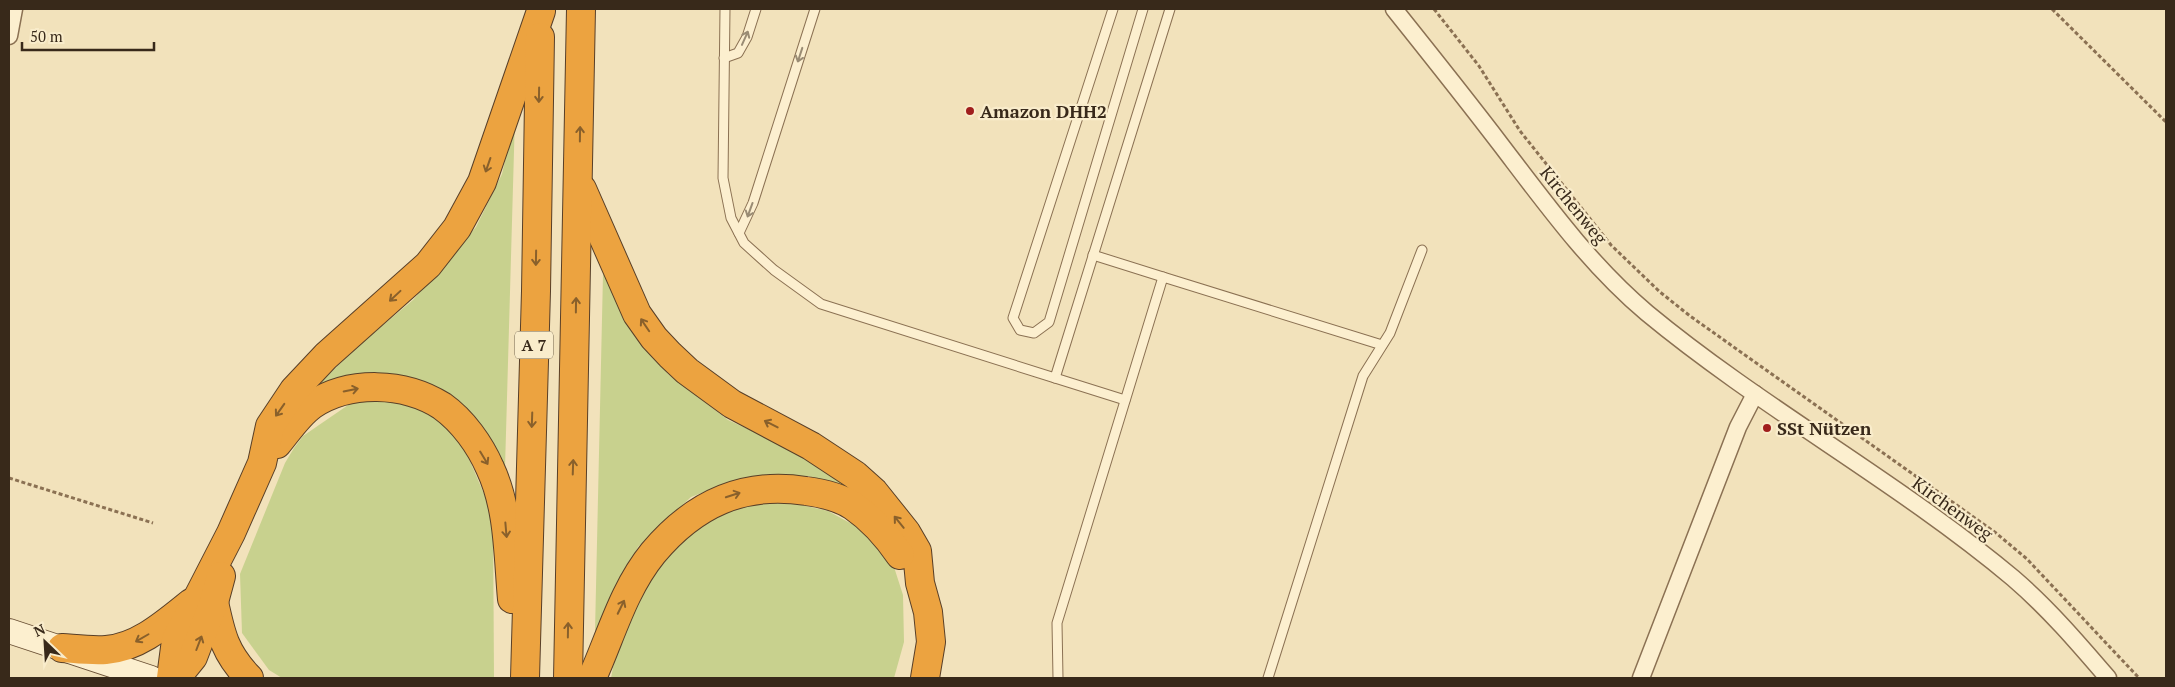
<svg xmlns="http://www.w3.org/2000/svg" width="2175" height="687" font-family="'PT Serif',serif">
  <rect width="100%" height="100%" fill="#f2e2bb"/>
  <g fill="#c8d18e">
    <path d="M515,116l-10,352 -26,-44 -50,-39 -59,-12 -55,15 43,-42 55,-46 63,-73 26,-53z"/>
    <path d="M603,274l33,57 32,43 60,46 87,39 43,30 -2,7 -47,-20 -68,2 -50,19 -53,50 -43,85z"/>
    <path d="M354,401h52l35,21 23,25 29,68 1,163h-212l-13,-8 -27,-37 -2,-59 45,-111 9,-15 9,-12z"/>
    <path d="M779,500l49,11 35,19 31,37 9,28 1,47 -10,36h-283c11,-64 50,-129 107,-163 7,-4 15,-12 23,-14 12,-2 26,0 38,-1z"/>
  </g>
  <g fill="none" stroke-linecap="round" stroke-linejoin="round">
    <g stroke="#8b7153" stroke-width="11">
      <g id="lane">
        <path d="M725,9l-2,169 8,40 13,25 30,27 47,34 234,74 115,-369"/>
        <path d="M1113,9l-100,309 7,12 14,3 15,-11 94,-313"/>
        <path d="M724,58l14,-5 9,-16 9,-28"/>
        <path d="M739,233l14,-30 62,-194"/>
        <path d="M1093,255l70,22"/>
        <path d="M1055,378l70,22"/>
        <path d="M1058,678l-1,-55 106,-346 219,68"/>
        <path d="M1268,678l95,-302 27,-43 32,-83"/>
      </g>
    </g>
    <g stroke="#8b7153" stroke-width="19">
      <g id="street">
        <path d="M1394,9c36,45 72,90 107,136 45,59 89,120 146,168 116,96 250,168 366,265 35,30 65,65 95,100"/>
        <path d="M9,36l5,-27"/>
        <path d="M1641,678l97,-251 17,-33"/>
      </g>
    </g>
    <g stroke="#6c5237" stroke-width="26">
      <path id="secondary" d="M9,631l142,47"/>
    </g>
    <g stroke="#583f28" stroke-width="30">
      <g id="highway">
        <path d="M582,189l55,125 17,24 16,17 17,16 45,33 79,42 44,29 19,17 32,40 11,19 3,32 8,29 3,30 -6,36"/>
        <path d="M277,444c11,-13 21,-29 35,-39 38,-25 92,-23 130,1 21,15 38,39 48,62 19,40 18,88 22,131"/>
        <path d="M214,602c7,33 11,51 35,76"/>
        <path d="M62,648c14,1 29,3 44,2 32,-2 60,-27 85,-47"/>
        <path d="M171,678l5,-38 55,-107 31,-70 8,-37 24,-36 32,-34 102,-91 29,-37 25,-46 59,-171"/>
        <path d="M176,678l17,-21 21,-55 7,-26"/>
        <path d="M525,678l11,-387 4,-254"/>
        <path d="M568,678l13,-669"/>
        <path d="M592,678c19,-42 31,-88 61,-125 41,-49 90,-72 153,-62 15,2 35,7 47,15 19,13 34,30 47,49"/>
      </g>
    </g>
    <g stroke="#8b7153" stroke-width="3" stroke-dasharray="4 2.5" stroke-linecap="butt">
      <path d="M1434,9l45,57 41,65 91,114 49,47 30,24 306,217 31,26 112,119"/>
      <path d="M2052,9l114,113"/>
      <path d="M9,478l144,45"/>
    </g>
    <use href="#lane" stroke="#fcefcf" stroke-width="9"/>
    <use href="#street" stroke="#fcefcf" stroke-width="16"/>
    <use href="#secondary" stroke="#fcefcf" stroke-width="24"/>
    <use href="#highway" stroke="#eca340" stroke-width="28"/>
  </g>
  <defs><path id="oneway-shaft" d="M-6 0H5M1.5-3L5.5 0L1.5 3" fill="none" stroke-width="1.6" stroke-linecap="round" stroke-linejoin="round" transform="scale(1.25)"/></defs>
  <g stroke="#9a8c74">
    <use href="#oneway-shaft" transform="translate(745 38) rotate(-66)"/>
    <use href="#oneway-shaft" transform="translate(800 55) rotate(108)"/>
    <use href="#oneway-shaft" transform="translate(750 210) rotate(110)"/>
  </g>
  <g stroke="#89602b">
    <use href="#oneway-shaft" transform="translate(539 95) rotate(91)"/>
    <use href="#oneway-shaft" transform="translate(580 134) rotate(-89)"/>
    <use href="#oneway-shaft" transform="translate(488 165) rotate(109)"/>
    <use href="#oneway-shaft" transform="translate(536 258) rotate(91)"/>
    <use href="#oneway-shaft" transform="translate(395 296) rotate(137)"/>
    <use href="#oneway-shaft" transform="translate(576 305) rotate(-89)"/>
    <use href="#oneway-shaft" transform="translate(645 325) rotate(-124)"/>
    <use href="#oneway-shaft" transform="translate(351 390) rotate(-11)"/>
    <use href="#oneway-shaft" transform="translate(280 410) rotate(125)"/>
    <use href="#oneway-shaft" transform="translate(532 420) rotate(92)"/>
    <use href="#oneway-shaft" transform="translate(771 424) rotate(-153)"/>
    <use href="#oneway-shaft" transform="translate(484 458) rotate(59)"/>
    <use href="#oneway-shaft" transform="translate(573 467) rotate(-88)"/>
    <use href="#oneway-shaft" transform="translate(733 495) rotate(-18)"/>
    <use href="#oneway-shaft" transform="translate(899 522) rotate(-129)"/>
    <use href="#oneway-shaft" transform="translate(506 530) rotate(85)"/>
    <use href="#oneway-shaft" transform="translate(621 607) rotate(-64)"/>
    <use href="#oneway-shaft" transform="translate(568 630) rotate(-89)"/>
    <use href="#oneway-shaft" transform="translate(142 638) rotate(150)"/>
    <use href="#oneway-shaft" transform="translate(199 643) rotate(-69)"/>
  </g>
  <g fill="#a01e1d" stroke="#f9eccb" stroke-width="2">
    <circle cx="970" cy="111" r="5"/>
    <circle cx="1767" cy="428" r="5"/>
  </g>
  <g text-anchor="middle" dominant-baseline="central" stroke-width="4.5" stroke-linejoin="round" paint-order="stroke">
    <rect fill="#f9eccb" stroke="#72644f" stroke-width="1" x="515" y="331.5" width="38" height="27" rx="4"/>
    <g font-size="16" font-weight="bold" fill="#38291a">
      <text x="534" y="345">A 7</text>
    </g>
    <g font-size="18" font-weight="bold" fill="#38291a" stroke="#f9eccb" text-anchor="start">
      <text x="980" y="111">Amazon DHH2</text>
      <text x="1777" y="428">SSt Nützen</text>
    </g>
    <g font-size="18" fill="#38291a" stroke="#f9eccb">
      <text transform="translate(1574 205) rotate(51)">Kirchenweg</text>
      <text transform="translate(1953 508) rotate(36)">Kirchenweg</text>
    </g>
  </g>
  <rect width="2175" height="687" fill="none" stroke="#38291a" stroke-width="20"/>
  <g transform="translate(45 642) rotate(335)" stroke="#f9eccb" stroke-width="4" paint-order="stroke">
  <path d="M0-4L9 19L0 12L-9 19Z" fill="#38291a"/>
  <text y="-8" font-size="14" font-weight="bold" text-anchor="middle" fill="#38291a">N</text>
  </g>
  <path d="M22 42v8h132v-8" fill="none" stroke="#38291a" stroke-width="2.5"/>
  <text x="30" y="42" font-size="15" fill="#38291a" stroke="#f9eccb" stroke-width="4" paint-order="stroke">50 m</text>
</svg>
